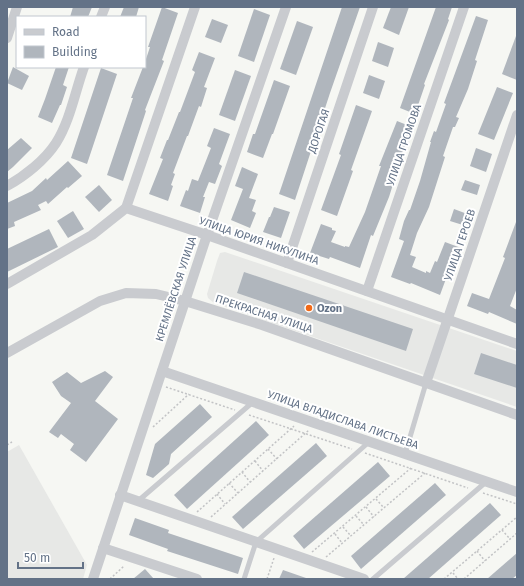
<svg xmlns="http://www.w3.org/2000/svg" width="524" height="586" font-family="'Fira Sans',sans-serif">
  <rect width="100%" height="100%" fill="#f6f7f3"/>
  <g fill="#e7e8e6">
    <path d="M225,252l292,99v56l-303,-104 -6,-5 -1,-4 10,-33 3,-8z"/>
    <path d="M19,445l68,120 -4,14h-76v-127z"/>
  </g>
  <g fill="#b0b6bd">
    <path d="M73,7h19l-4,10h-18z"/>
    <path d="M124,7h15l-3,10h-16z"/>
    <path d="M162,7l16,6 -16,47 2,1 -19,49 1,1 -23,70 -16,-6 26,-77h-2l12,-31h2v-5l5,-15h-2z"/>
    <path d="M342,7h18l-30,86 -35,107 -16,-6z"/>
    <path d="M391,7h18l-10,28 -16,-7z"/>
    <path d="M436,7h16l-4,12 1,1 -25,64 1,1 -10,29 -15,-6z"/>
    <path d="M254,9l16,6 -16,47 -16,-6z"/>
    <path d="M476,16l12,4 -13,40 2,1 -9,28 -12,28 3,1 -4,9h-2l-10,29 2,1 -16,50 -12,26 -7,22 6,2 -4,10 14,6v-2l4,2 5,-12 2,1 8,-20 16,6 -4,10 -3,-1 -14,38 -29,-12 -1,1 -19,-7 13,-36 -5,-2 5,-18 5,-11h1l10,-29 11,-39h-1l4,-11 2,1 10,-28 -2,-1z"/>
    <path d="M212,19l16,6 -7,18 -16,-6z"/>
    <path d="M297,21l16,6 -17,48 -16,-6z"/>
    <path d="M516,36h1v44l-15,-6z"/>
    <path d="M378,42l16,6 -6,19 -16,-6z"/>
    <path d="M199,52l16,6 -11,29 3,1 -6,19 -2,-1 -11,30h-1l-14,37 2,1 -4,11 2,1 -5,15 -19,-7 14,-35 -3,-1 7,-18h1l11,-28h1l15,-40 -3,-2z"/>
    <path d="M13,67l16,9 -7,14 -15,-7z"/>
    <path d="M56,67h13l-6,18 4,2 -6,18h-1l-8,18 -14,-6 7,-18z"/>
    <path d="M101,68l16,6 -30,90 -16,-6z"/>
    <path d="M235,70l16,6 -16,45 -16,-6z"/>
    <path d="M369,75l16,6 -6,18 -16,-6z"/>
    <path d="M274,80l16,6 -17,48h-1l-9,24 -16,-6 6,-18h2z"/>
    <path d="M497,87l16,6 -19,47 -16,-6z"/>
    <path d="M356,105l16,6 -21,59 2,1 -16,45 -16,-6 20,-55 -2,-1z"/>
    <path d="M397,121l15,6 -19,50 2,1 -6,19 -16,39 -2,-1 -11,33 -30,-11 -1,2 -19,-6 11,-29 11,4v2l4,1 -5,11 14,5v-1l4,1 16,-35 16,-46h-2z"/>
    <path d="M214,128l16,6 -11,30 3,2 -7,18 -6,-2 -6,15h2l-5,16 -20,-7 6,-16 2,1 4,-12 6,2 13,-33 -4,-2z"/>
    <path d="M21,138l11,10 -19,19 -6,5v-22z"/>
    <path d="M476,148l16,6 -6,18 -16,-6z"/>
    <path d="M68,161l14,15 -14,12 -1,-1 -19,17 -2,-3 -8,4 3,5 -27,12 1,4 -8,3v-26l25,-12 14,-13 1,2z"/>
    <path d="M242,167l16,7 -9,24 7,2 -4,11 4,2 -6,15 -19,-8 12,-31 -8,-3z"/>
    <path d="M465,180l15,5 -3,10 -16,-5z"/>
    <path d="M99,185l13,15 -13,12 -14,-15z"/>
    <path d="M274,207l16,5 -9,26 -18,-6 6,-15h1z"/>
    <path d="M454,209l16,6 -4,11 -16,-5z"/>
    <path d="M73,211l11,18 -16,9 -11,-17z"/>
    <path d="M516,222l1,66 -7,18 7,4v14l-28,-12 -1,2 -21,-8 5,-13 17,6 16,-41 -2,-1z"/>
    <path d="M49,229l9,18 -51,25v-23z"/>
    <path d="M244,272l169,57 -7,22 -169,-58z"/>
    <path d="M481,353l36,12v23l-43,-14z"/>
    <path d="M105,371l8,6 -18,24 23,18 -32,43 -16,-12 4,-6 -13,-10 -3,4 -9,-6 22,-29 -10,-7 -9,-14 15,-10 14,11z"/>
    <path d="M200,404l12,13 -41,37 -2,10 -16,14 -7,-3 9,-31z"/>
    <path d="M256,421l13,14 -82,74 -13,-14z"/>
    <path d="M316,443l11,13 -84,73 -11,-12z"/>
    <path d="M378,462l12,14 -86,73 -11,-13z"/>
    <path d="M435,483l11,12 -85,74 -10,-13z"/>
    <path d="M490,503l11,12 -73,64h-25z"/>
    <path d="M135,518l34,12 -1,3 75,25 -5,16 -71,-23 1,-2 -39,-14z"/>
    <path d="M517,553v22l-5,4h-25z"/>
    <path d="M145,569l9,10h-21z"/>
    <path d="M283,570l23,8v1h-27z"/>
  </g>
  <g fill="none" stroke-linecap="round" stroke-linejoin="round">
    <g stroke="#c2c3c5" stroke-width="1.5" stroke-dasharray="2 2" stroke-linecap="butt">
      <path d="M166,387l69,23"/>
      <path d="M249,415l103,34"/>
      <path d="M153,427l36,-33"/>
      <path d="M7,445l5,-3"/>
      <path d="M268,449l9,10"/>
      <path d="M365,453l103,35"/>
      <path d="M255,461l8,10"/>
      <path d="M242,472l8,10"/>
      <path d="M229,483l9,10"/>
      <path d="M483,493l34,11"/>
      <path d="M217,494l8,10"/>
      <path d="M376,499l8,9"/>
      <path d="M366,507l8,10"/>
      <path d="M197,512l97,-86"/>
      <path d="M356,516l8,9"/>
      <path d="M211,517l98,-87"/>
      <path d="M343,527l8,9"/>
      <path d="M502,530l8,9"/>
      <path d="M335,534l7,9"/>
      <path d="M477,551l8,10"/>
      <path d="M312,552l99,-84"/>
      <path d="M326,557l99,-84"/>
      <path d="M453,573l5,6"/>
      <path d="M110,579l14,-13"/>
      <path d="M267,579l7,-21"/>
      <path d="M444,579l73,-62"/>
      <path d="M464,579l53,-46"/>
    </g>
    <g stroke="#c9cbcf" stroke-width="5">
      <path d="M405,454l21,-71"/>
      <path d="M138,501l115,-99"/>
      <path d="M244,579l12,-37 113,-100"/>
      <path d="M373,579l113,-97"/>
    </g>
    <g stroke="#c9cbcf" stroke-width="10">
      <path d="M101,17l4,-10"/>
      <path d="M7,38l10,-31"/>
      <path d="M7,186c18,-10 38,-26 49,-43 14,-22 19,-51 28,-76"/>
      <path d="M126,208l69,-201"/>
      <path d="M287,263l86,-256"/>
      <path d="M7,284l85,-49 34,-27 81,27 310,109"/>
      <path d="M367,291l97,-284"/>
      <path d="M7,353l93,-52 26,-8 30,1 29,7 77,24 255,90"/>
      <path d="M162,371l355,121"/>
      <path d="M426,383l91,-268"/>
      <path d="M120,495l244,84"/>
      <path d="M103,548l94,31"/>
      <path d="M93,579l114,-344 79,-228"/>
    </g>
  </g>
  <circle fill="#f26917" stroke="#fff" stroke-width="1.5" cx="309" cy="308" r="4"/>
  <g text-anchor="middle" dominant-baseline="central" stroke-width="4" stroke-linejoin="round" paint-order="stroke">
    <g font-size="11" fill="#637287" stroke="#fff">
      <text transform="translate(319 131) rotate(-71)">ДОРОГАЯ</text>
      <text transform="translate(404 145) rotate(-71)">УЛИЦА ГРОМОВА</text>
      <text transform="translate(259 241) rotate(19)">УЛИЦА ЮРИЯ НИКУЛИНА</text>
      <text transform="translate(460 245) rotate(-71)">УЛИЦА ГЕРОЕВ</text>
      <text transform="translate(176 289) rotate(-72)">КРЕМЛЁВСКАЯ УЛИЦА</text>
      <text transform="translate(264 314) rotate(18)">ПРЕКРАСНАЯ УЛИЦА</text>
      <text transform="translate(343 420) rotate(19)">УЛИЦА ВЛАДИСЛАВА ЛИСТЬЕВА</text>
    </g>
    <g font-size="11" font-weight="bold" fill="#637287" stroke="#fff" text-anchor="start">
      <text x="317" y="308">Ozon</text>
    </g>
  </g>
  <rect width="524" height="586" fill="none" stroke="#637287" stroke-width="16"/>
  <rect x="16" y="16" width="130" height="52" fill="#ffffff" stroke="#c1c7cf"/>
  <rect x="24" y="29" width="20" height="6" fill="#c9cbcf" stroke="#c1c7cf"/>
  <text x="52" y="36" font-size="12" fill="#637287">Road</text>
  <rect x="24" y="46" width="20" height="12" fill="#b0b6bd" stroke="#c1c7cf"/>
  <text x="52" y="56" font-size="12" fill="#637287">Building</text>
  <path d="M18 562v6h65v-6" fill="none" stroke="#637287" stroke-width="2"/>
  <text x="24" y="562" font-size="12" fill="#637287" stroke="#ffffff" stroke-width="3" paint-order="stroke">50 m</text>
</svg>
